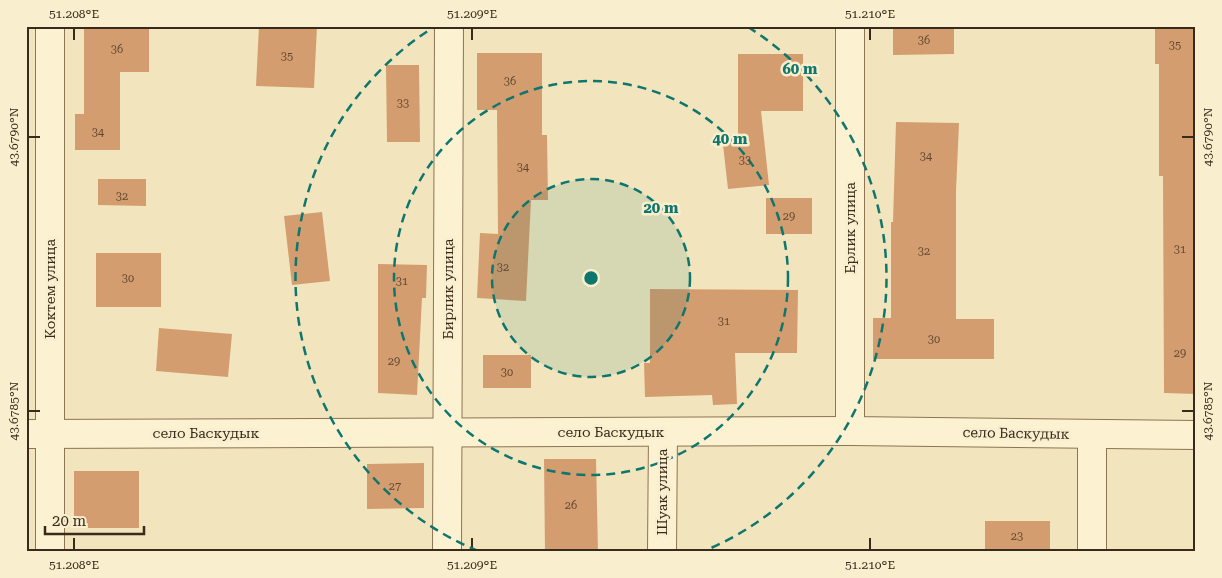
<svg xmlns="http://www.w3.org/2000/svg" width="1222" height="578" font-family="'Roboto Serif',serif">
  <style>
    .building { fill: #d49d6f }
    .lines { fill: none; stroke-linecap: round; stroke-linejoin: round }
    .minor-casing { stroke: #8c7454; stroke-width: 30 }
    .minor { stroke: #fcf1d1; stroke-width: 28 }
    .ticks { fill: none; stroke: #392b1b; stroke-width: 2 }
    .ring { fill: none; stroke: #0f766e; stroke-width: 2.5; stroke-dasharray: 9 6 }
    .labels { text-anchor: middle; stroke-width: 5; stroke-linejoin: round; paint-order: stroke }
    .number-label { font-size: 11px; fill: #604830 }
    .street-label { font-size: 14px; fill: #392b1b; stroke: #f9eecd }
    .centre { fill: #0f766e; stroke: #f9eecd; stroke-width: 2.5 }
    .ring-label { font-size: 15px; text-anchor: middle; font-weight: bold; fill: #0f766e; stroke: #f9eecd; stroke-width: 5; stroke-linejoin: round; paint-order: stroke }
    .neatline { fill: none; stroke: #392b1b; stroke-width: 2 }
    .ticks-label { font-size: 12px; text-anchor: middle; fill: #392b1b }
  </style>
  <rect width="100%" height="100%" fill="#f2e5bd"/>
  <g class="building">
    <polygon points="84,26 149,26 149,72 120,72 120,150 75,150 75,114 84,114"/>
    <polygon points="259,26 317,26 314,88 256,86"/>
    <polygon points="893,26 954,26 954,54 893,55"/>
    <polygon points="1155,26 1196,26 1196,394 1164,393 1163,176 1159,176 1159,64 1155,64"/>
    <polygon points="477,53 542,53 542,135 547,135 548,200 531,200 526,301 477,298 480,233 498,234 497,110 477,110"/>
    <polygon points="738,54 803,54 803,111 761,111 769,185 728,189 722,136 738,134"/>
    <polygon points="386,65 419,65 420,142 387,142"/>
    <polygon points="896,122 959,123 956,191 956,319 994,319 994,359 873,359 873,318 891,318 891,222 893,222"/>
    <polygon points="98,179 146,179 146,206 98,205"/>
    <rect x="766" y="198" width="46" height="36"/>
    <polygon points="322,212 330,281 292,285 284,216"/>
    <rect x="96" y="253" width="65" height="54"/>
    <polygon points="378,264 427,265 426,298 422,298 417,395 378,393"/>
    <polygon points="650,289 798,290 797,353 735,353 737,404 713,405 712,395 645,397 644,363 650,363"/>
    <polygon points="159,328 232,334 228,377 156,371"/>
    <rect x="483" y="355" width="48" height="33"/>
    <polygon points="544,459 596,459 598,552 545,552"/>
    <polygon points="424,463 424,508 367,509 367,464"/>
    <rect x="74" y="471" width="65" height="57"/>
    <rect x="985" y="521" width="65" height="31"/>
  </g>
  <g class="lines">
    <g class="minor-casing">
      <g id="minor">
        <polyline points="850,26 850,431"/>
        <polyline points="26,434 850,431 1196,435"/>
        <polyline points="1092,434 1092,552"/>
        <polyline points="50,552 50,26"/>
        <polyline points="447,552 449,26"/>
        <polyline points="662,552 663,432"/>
      </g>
    </g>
    <use href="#minor" class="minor"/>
  </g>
  <path class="ticks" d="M74 28V40M472 28V40M870 28V40M28 137H40M1182 137H1194M28 411H40M1182 411H1194M74 538V550M472 538V550M870 538V550"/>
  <circle cx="591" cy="278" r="99" fill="#0f766e" fill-opacity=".12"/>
  <g class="ring">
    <circle cx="591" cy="278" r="99"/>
    <circle cx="591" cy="278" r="197"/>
    <path d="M478 551A296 296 0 0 1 434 27M748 27A296 296 0 0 1 704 551"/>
  </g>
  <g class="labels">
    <g class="number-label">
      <text x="924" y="44">36</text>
      <text x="1175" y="49">35</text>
      <text x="117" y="53">36</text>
      <text x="287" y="60">35</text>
      <text x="510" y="85">36</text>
      <text x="403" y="107">33</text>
      <text x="98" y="136">34</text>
      <text x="926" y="160">34</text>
      <text x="745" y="164">33</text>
      <text x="523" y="171">34</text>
      <text x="122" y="200">32</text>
      <text x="789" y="220">29</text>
      <text x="1180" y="253">31</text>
      <text x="924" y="255">32</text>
      <text x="503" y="271">32</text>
      <text x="128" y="282">30</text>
      <text x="402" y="285">31</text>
      <text x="724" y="325">31</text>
      <text x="934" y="343">30</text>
      <text x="1180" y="357">29</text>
      <text x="394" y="365">29</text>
      <text x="507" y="376">30</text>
      <text x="395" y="490">27</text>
      <text x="571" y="509">26</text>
      <text x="1017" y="540">23</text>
    </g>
    <g class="street-label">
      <text transform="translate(850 228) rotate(-90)" y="5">Ерлик улица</text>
      <text transform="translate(50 289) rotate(-90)" y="5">Коктем улица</text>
      <text transform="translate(448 289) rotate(-90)" y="5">Бирлик улица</text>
      <text x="611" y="437">село Баскудык</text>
      <text x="206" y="438">село Баскудык</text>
      <text transform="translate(1016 433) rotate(1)" y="5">село Баскудык</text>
      <text transform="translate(662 492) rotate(-90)" y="5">Шуак улица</text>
    </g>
  </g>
  <circle cx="591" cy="278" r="8" class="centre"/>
  <g class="ring-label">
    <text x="800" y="74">60 m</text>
    <text x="730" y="144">40 m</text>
    <text x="661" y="213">20 m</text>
  </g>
  <rect width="1222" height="578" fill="none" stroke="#f9eecd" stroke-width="55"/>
  <path d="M45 526v8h99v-8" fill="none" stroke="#392b1b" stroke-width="2.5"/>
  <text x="52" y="526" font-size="15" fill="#392b1b" stroke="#f9eecd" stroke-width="4" paint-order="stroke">20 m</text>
  <rect x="28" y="28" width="1166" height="522" class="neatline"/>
  <g class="ticks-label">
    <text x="74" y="18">51.208°E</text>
    <text x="472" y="18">51.209°E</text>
    <text x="870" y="18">51.210°E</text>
    <text transform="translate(14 137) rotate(-90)" y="4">43.6790°N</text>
    <text transform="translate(1208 137) rotate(-90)" y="4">43.6790°N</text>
    <text transform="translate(14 411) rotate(-90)" y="4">43.6785°N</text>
    <text transform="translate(1208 411) rotate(-90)" y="4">43.6785°N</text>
    <text x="74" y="569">51.208°E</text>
    <text x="472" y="569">51.209°E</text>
    <text x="870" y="569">51.210°E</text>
  </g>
</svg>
